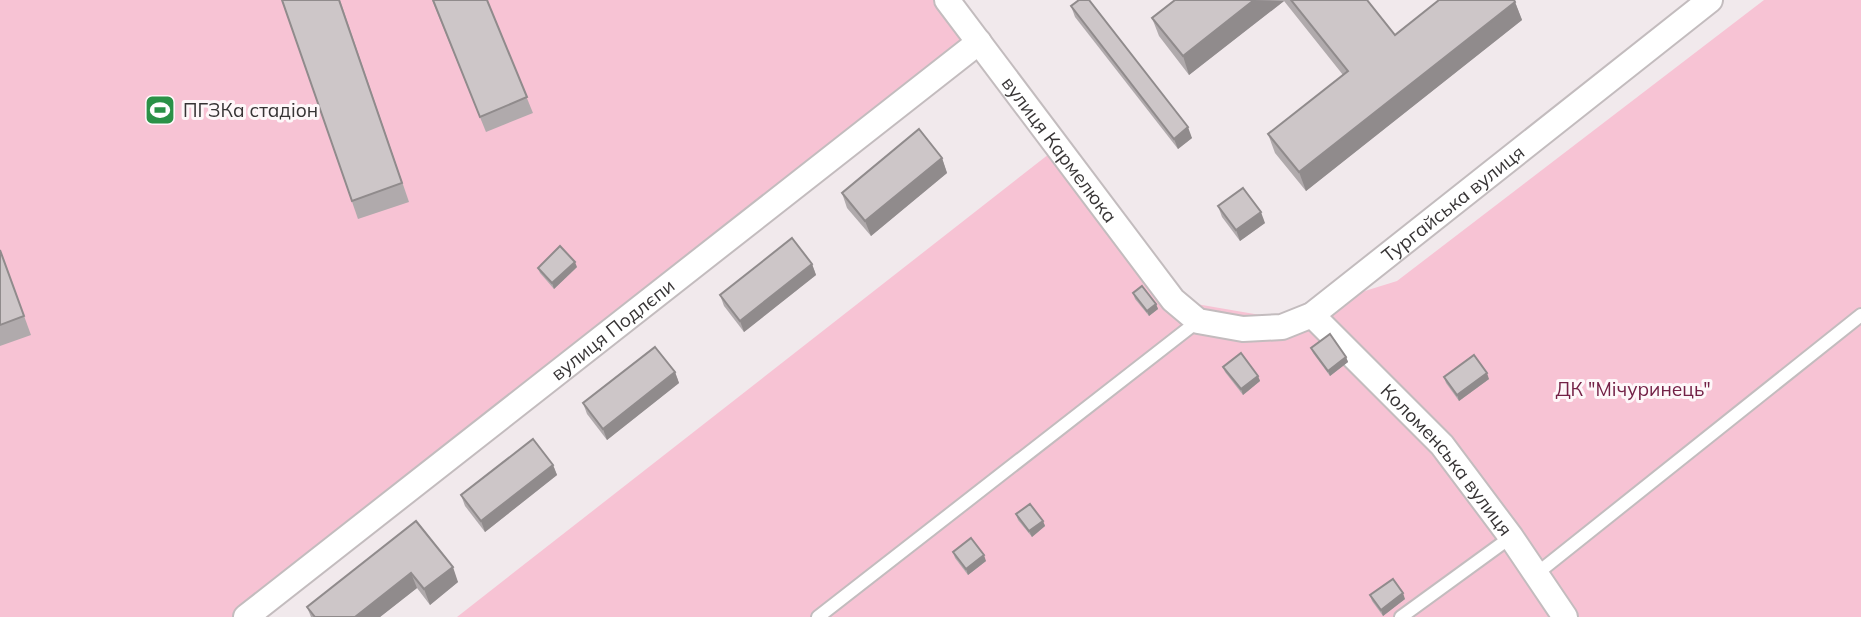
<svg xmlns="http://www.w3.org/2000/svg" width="1861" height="617" font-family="Mulish,sans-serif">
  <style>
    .green { fill: #f7c3d4 }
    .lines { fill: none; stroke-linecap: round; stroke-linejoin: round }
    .lane-casing { stroke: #c3bcbe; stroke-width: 16 }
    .street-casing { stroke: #c3bcbe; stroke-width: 28 }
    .lane { stroke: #fff; stroke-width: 12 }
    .street { stroke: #fff; stroke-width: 24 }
    .wall { fill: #b0aaac }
    .shaded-wall { fill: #908b8c }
    .building { fill: #cdc6c8; stroke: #908b8c; stroke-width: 2 }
    .labels { text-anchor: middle; stroke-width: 6; stroke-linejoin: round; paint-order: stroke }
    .poi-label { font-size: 19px; fill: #373435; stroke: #fef7f9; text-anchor: start }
    .street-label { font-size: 19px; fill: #373435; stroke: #fef7f9 }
    .park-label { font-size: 19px; fill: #732146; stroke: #fef7f9 }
  </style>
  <rect width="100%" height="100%" fill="#f1e9ec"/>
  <g class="green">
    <polygon points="0,0 947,0 979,42 246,617 0,617"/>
    <polygon points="1764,0 1861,0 1861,617 457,617 1058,147 1173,300 1278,318 1397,281"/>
  </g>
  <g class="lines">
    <g class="lane-casing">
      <g id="lane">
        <polyline points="1535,575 1861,315"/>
        <polyline points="818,617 1198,321"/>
        <polyline points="1401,617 1511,537"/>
      </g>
    </g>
    <g class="street-casing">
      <g id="street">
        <path id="s1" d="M947 0 1173 300 1198 321 1243 329 1282 327 1312 315 1710 0"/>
        <path id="s2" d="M1312 315 1442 445 1511 537 1565 617"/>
        <path id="s3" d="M246 617 979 42"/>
      </g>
    </g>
    <use href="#lane" class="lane"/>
    <use href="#street" class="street"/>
  </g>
  <g class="wall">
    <polygon points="282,0 340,0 409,202 358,219"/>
    <polygon points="432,0 487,0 533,113 486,132"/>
    <polygon points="1175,0 1367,0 1395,35 1515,2 1522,20 1306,191 1275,153 1268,134 1343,75 1284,1 1189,75 1159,36 1152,18"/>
    <polygon points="1071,6 1192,138 1178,149 1075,17"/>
    <polygon points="942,158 947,173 871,236 847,208 842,193"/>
    <polygon points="1218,206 1265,223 1240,241 1222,217"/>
    <polygon points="0,250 31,335 0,346"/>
    <polygon points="812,264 816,275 744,332 724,306 720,295"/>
    <polygon points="577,267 554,289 540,273 538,268"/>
    <polygon points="1133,293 1156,304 1158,309 1149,316 1135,299"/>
    <polygon points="1311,348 1346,357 1348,362 1330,376 1313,353"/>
    <polygon points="1223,367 1258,376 1260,381 1243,395 1225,372"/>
    <polygon points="675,372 679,383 607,440 587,414 583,403"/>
    <polygon points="1444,377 1489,379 1459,401 1446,383"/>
    <polygon points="553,465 557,475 485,532 465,506 461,495"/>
    <polygon points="1016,514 1043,521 1045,526 1032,537 1018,520"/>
    <polygon points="416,521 458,582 430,605 417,588 380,617 311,617 307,607"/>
    <polygon points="953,552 986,561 968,575 955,558"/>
    <polygon points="1370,595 1405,599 1383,616 1372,601"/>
  </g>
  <g class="shaded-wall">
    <polygon points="1254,0 1284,1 1189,75 1183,56"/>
    <polygon points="1515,2 1522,20 1306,191 1299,172"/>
    <polygon points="1188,127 1192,138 1178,149 1174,139"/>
    <polygon points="942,158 947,173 871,236 865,221"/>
    <polygon points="1261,212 1265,223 1240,241 1236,230"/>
    <polygon points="575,262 577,267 554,289 552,283"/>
    <polygon points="812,264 816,275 744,332 740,321"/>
    <polygon points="1156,304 1158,309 1149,316 1147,311"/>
    <polygon points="1346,357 1348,362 1330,376 1328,371"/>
    <polygon points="675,372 679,383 607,440 603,429"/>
    <polygon points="1487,373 1489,379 1459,401 1457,395"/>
    <polygon points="1258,376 1260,381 1243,395 1241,389"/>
    <polygon points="553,465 557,475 485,532 481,521"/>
    <polygon points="1043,521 1045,526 1032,537 1029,531"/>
    <polygon points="984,555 986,561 968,575 966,569"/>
    <polygon points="453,567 458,582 430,605 424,589"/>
    <polygon points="411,573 417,588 380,617 355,617"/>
    <polygon points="1403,593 1405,599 1383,616 1381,610"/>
  </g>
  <g class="building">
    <polygon points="282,0 339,0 402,183 352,201"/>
    <polygon points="433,0 487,0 527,97 480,117"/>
    <polygon points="1079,0 1089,0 1188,127 1174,139 1071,6"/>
    <polygon points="1175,0 1254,0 1183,56 1152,18"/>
    <polygon points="1291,0 1367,0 1395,35 1439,0 1514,0 1515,2 1299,172 1268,134 1348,71"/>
    <polygon points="919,129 942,158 865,221 842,193"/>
    <polygon points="1243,188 1261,212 1236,230 1218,206"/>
    <polygon points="792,238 812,264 740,321 720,295"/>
    <polygon points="560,246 575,262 552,283 538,268"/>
    <polygon points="0,250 24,316 0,325"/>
    <polygon points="1142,286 1156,304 1147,311 1133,293"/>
    <polygon points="1330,334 1346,357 1328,371 1311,348"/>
    <polygon points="655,347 675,372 603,429 583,403"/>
    <polygon points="1241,353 1258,376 1241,389 1223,367"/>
    <polygon points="1474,355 1487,373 1457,395 1444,377"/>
    <polygon points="533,439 553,465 481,521 461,495"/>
    <polygon points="1030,504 1043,521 1029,531 1016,514"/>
    <polygon points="416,521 453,567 424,589 411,573 355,617 315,617 307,607"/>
    <polygon points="971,538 984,555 966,569 953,552"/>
    <polygon points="1393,579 1403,593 1381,610 1370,595"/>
  </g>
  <defs>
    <g id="stadium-square" transform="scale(1.575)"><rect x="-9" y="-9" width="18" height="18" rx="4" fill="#2a9147" stroke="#fef7f9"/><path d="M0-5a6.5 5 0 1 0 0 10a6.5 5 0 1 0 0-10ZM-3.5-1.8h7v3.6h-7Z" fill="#fff"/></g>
  </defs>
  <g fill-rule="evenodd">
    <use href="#stadium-square" x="160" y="110"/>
  </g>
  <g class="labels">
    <g class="poi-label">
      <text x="183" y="117">ПГЗКа стадіон</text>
    </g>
    <g class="street-label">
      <text dy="7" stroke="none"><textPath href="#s1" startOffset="187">вулиця Кармелюка</textPath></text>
      <text dy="7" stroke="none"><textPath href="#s1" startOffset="705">Тургайська вулиця</textPath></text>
      <text dy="7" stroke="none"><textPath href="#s3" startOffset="466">вулиця Подлєпи</textPath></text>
      <text dy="7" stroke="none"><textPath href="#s2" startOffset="198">Коломенська вулиця</textPath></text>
    </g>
    <g class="park-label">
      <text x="1633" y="396">ДК "Мічуринець"</text>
    </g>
  </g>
</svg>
